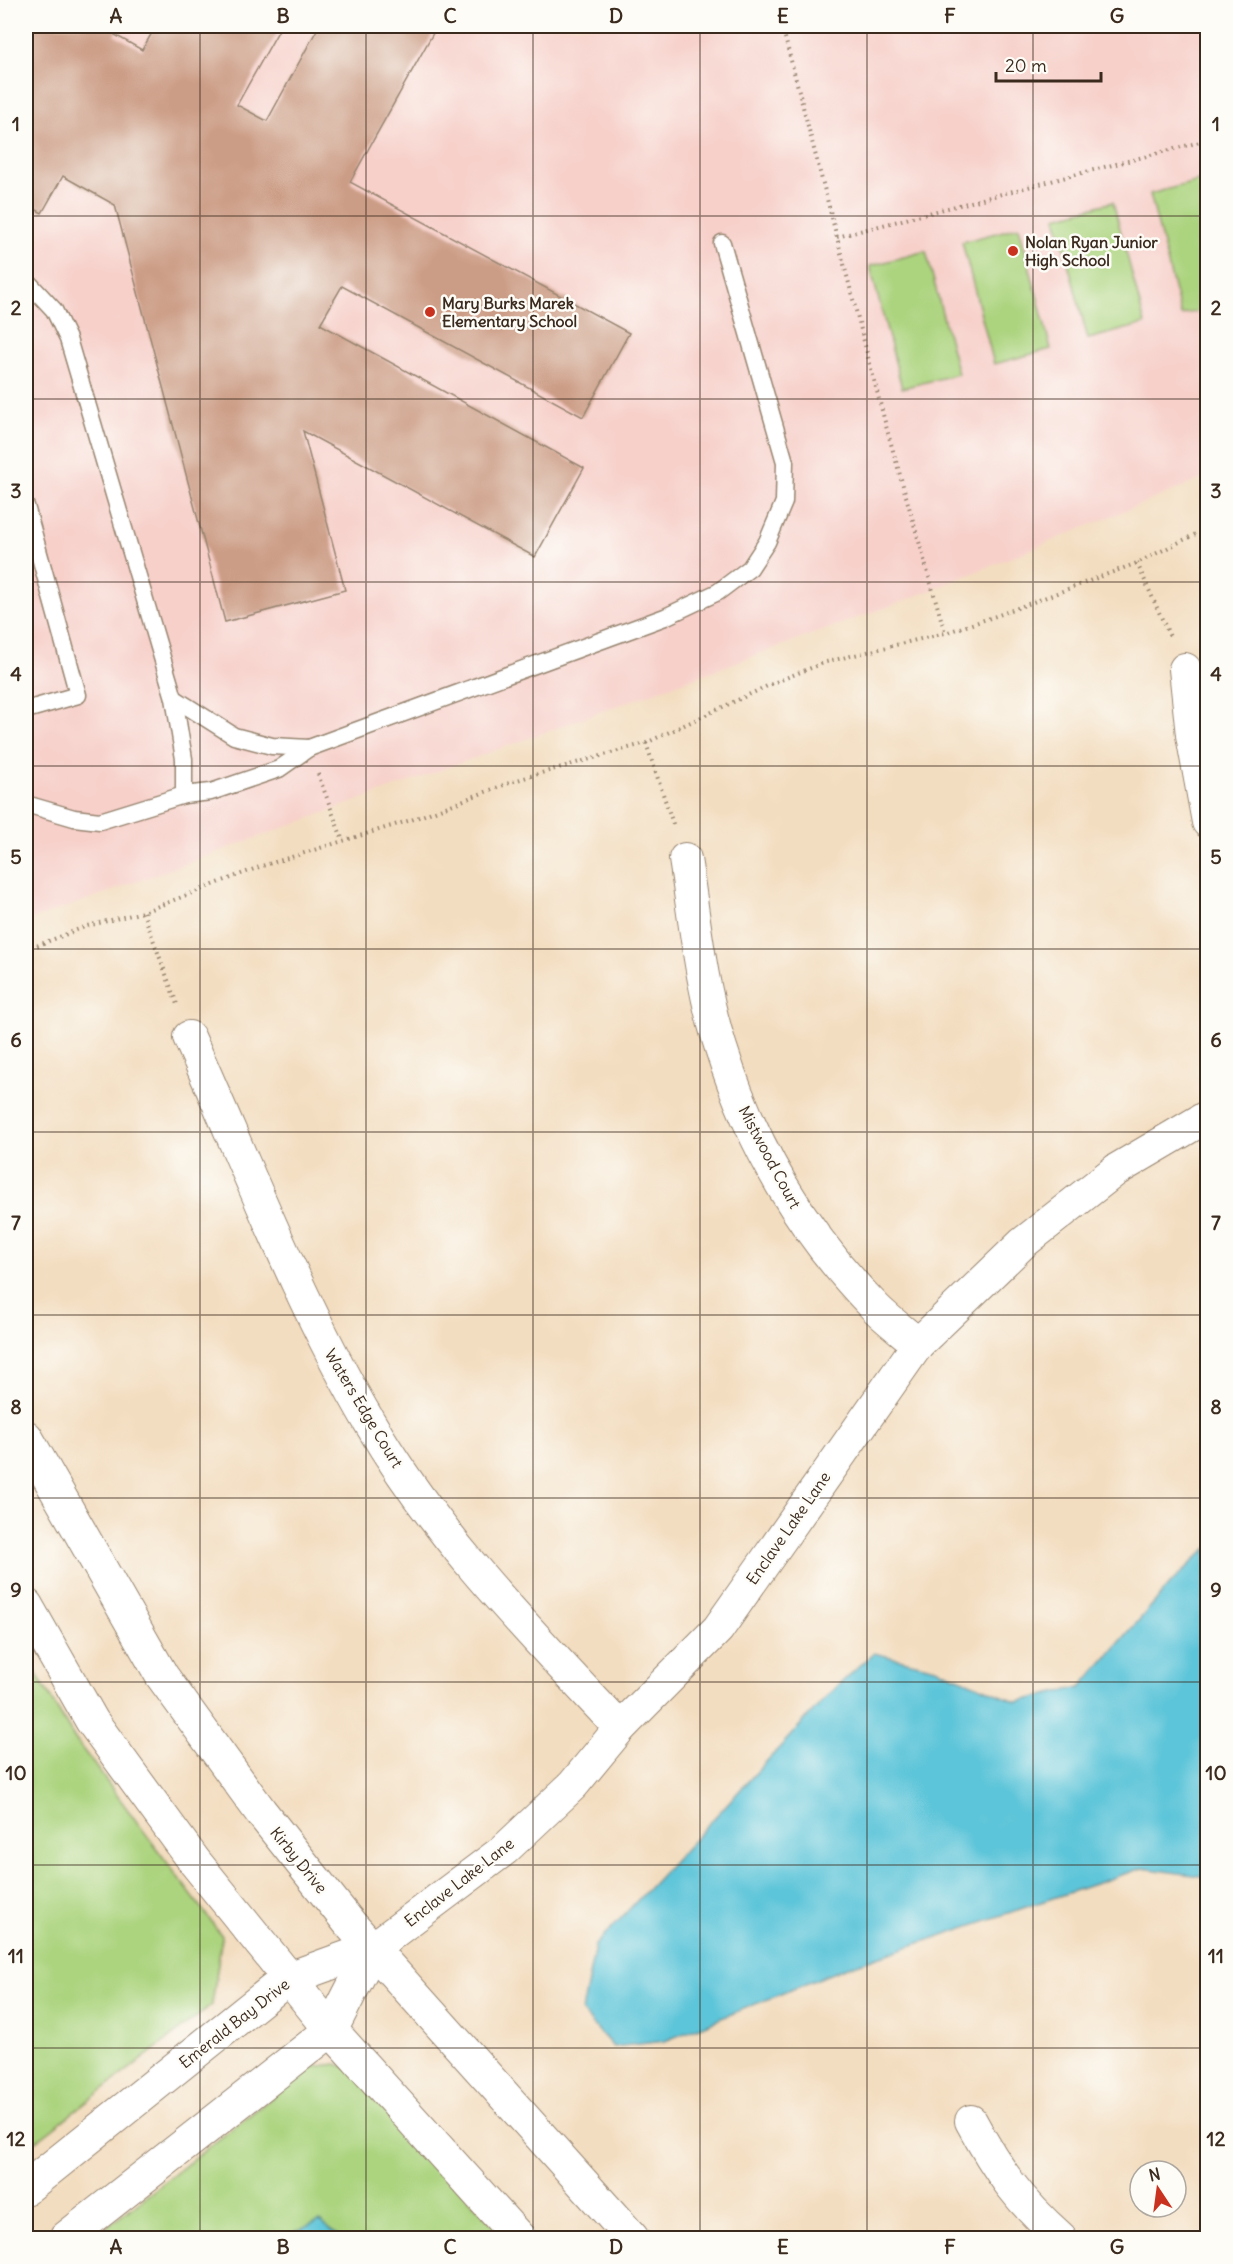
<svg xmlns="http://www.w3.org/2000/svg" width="1233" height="2264" font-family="Delius,sans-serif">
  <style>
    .built { fill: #f7d0ca }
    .green { fill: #acd47f; stroke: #747f4e; stroke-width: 1.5 }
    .water { fill: #5dc5d9; stroke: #4c787c; stroke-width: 1.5 }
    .building { fill: #cc9d86 }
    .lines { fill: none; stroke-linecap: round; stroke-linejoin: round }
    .service-casing { stroke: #97846f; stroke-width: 19 }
    .minor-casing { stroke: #97846f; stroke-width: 34 }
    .tertiary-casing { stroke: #97846f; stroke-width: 35 }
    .secondary-casing { stroke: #97846f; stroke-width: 35 }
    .path { stroke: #97846f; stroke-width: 4; stroke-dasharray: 1.5 4.5; stroke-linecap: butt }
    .service { stroke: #fff; stroke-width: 16 }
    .minor { stroke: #fff; stroke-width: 32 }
    .tertiary { stroke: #fff; stroke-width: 33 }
    .secondary { stroke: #fff; stroke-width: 33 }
    .grid { fill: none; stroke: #3b2a1e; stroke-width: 1.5; stroke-opacity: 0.55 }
    .poi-dot { fill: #c8321e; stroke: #fdfcf7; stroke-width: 2 }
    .labels { text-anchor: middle; stroke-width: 5; stroke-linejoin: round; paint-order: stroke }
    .poi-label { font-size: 16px; font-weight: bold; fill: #3b2a1e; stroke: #fdfcf7; text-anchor: start }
    .street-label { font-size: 16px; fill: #3b2a1e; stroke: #fdfcf7 }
    .neatline { fill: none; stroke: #3b2a1e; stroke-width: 2 }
    .grid-label { font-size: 20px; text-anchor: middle; font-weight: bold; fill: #3b2a1e }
  </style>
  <rect width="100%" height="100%" fill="#fdfcf7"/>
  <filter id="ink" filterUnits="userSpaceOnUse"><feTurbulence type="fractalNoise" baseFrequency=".0167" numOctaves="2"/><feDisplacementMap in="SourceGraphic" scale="12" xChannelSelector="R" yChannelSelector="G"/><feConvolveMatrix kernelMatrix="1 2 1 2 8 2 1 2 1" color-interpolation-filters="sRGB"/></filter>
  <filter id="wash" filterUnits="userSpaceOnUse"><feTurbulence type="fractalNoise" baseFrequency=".008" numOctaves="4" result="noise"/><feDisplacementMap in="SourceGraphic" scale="24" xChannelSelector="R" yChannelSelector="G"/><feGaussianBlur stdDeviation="1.35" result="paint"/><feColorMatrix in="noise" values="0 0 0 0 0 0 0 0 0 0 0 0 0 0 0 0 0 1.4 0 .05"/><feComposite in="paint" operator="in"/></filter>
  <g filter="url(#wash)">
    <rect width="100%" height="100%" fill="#f3ddc0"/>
    <polygon class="built" points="26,26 1207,26 1207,477 909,599 26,922"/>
    <g class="green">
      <polygon points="1206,179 1207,309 1181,315 1150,194"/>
      <polygon points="1113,202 1145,324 1088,339 1056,217"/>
      <polygon points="1019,227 1051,349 994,364 962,242"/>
      <polygon points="926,251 958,374 902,388 870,266"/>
      <polygon points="26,1656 75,1739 222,1936 212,2005 26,2149"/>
      <polygon points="337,2064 351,2069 505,2238 93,2238 311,2067"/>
    </g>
    <g class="water">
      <polygon points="1207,1548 1207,1877 1142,1868 842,1969 665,2041 613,2047 582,2012 595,1946 832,1691 874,1653 936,1668 1017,1702 1081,1687 1172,1582"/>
      <polygon points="320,2221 341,2238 280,2238"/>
    </g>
    <g id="blocks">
      <polygon class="building" points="26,26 120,26 115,35 142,50 156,26 281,26 237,105 267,121 319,26 437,26 350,182 629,333 583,417 342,286 320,324 584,468 535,557 303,431 345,590 225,622 115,205 63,176 42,213 26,204"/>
    </g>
  </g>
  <g filter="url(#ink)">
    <use href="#blocks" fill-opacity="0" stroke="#97846f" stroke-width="1.5"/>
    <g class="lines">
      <g class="service-casing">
        <g id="service">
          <polyline points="26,280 54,310 68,339 174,698 184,759 184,795 100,821 74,818 26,804"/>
          <polyline points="26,506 78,695 26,710"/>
          <polyline points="174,698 234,736 272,746 309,748"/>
          <polyline points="184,795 211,792 279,769 309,748 665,617 718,592 750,568 767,542 784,502 785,462 722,243"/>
        </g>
      </g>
      <g class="minor-casing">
        <g id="minor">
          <polyline points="1185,669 1192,735 1208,822"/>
          <path d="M685 859C695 922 701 987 721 1048 751 1144 803 1233 873 1305 886 1319 903 1331 918 1344"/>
          <path d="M189 1037C247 1166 298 1301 370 1423 437 1538 530 1632 620 1728"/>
          <polyline points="373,1948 504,1850 573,1785 620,1728 718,1629 918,1344 1023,1243 1116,1170 1208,1116"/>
          <path d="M971 2121C997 2170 1019 2201 1061 2238"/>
        </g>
      </g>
      <g class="tertiary-casing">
        <g id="tertiary">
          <polyline points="26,2188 287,1979 373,1948"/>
          <polyline points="66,2238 331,2030 373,1948"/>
        </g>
      </g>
      <g class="secondary-casing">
        <g id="secondary">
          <polyline points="26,1437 162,1676 261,1812 351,1925 632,2238"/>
          <polyline points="26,1605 92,1721 195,1862 331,2030 519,2238"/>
        </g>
      </g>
      <g class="path">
        <polyline points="782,26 886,426 945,633"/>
        <polyline points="837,237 1208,140"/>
        <polyline points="1137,563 1171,639"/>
        <polyline points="646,743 674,827"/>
        <polyline points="318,774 343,841"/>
        <polyline points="143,912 178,1007"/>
        <polyline points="26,950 87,926 143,912 262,866 411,820 517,780 646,743 778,681 826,662 945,633 996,616 1137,563 1208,528"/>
      </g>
      <use href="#service" class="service"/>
      <use href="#minor" class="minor"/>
      <use href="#tertiary" class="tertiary"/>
      <use href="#secondary" class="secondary"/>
    </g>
  </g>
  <path class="grid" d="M200 26V2238M366 26V2238M533 26V2238M700 26V2238M867 26V2238M1033 26V2238M26 216H1208M26 399H1208M26 582H1208M26 766H1208M26 949H1208M26 1132H1208M26 1315H1208M26 1498H1208M26 1682H1208M26 1865H1208M26 2048H1208"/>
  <g class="poi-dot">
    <circle cx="1013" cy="251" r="6"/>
    <circle cx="430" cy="312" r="6"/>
  </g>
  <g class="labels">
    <g class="poi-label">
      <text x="1025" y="248">Nolan Ryan Junior<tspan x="1025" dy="18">High School</tspan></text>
      <text x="442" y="309">Mary Burks Marek<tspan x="442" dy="18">Elementary School</tspan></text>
    </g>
    <g class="street-label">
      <text transform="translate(770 1157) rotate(62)" y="6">Mistwood Court</text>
      <text transform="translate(364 1408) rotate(59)" y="6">Waters Edge Court</text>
      <text transform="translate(788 1528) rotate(-55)" y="6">Enclave Lake Lane</text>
      <text transform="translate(299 1860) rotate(51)" y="6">Kirby Drive</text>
      <text transform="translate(459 1882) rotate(-38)" y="6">Enclave Lake Lane</text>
      <text transform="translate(234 2023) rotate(-38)" y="6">Emerald Bay Drive</text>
    </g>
  </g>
  <rect width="1233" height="2264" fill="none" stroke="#fdfcf7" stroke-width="66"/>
  <g transform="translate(1158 2189) rotate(347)"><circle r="28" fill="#fdfcf7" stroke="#afa8a0" stroke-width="1.5"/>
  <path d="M0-4.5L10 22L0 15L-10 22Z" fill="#c8321e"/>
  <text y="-9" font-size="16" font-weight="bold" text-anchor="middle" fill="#3b2a1e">N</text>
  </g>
  <path d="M996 72v9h105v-9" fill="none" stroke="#3b2a1e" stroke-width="3"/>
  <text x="1005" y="72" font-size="18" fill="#3b2a1e" stroke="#fdfcf7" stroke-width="4.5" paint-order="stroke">20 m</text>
  <rect x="33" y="33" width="1167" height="2198" class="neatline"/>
  <g class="grid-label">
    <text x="116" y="23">A</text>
    <text x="283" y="23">B</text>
    <text x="450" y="23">C</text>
    <text x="616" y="23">D</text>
    <text x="783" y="23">E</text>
    <text x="950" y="23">F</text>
    <text x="1117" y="23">G</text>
    <text x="16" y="131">1</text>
    <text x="1216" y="131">1</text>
    <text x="16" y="315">2</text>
    <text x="1216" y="315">2</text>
    <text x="16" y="498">3</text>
    <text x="1216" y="498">3</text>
    <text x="16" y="681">4</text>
    <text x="1216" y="681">4</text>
    <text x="16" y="864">5</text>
    <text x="1216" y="864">5</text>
    <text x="16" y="1047">6</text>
    <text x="1216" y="1047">6</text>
    <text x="16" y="1230">7</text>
    <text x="1216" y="1230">7</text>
    <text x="16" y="1414">8</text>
    <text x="1216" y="1414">8</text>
    <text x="16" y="1597">9</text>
    <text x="1216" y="1597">9</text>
    <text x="16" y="1780">10</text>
    <text x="1216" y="1780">10</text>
    <text x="16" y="1963">11</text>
    <text x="1216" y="1963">11</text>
    <text x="16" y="2146">12</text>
    <text x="1216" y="2146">12</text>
    <text x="116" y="2254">A</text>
    <text x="283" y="2254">B</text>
    <text x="450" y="2254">C</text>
    <text x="616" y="2254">D</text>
    <text x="783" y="2254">E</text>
    <text x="950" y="2254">F</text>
    <text x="1117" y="2254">G</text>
  </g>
</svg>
